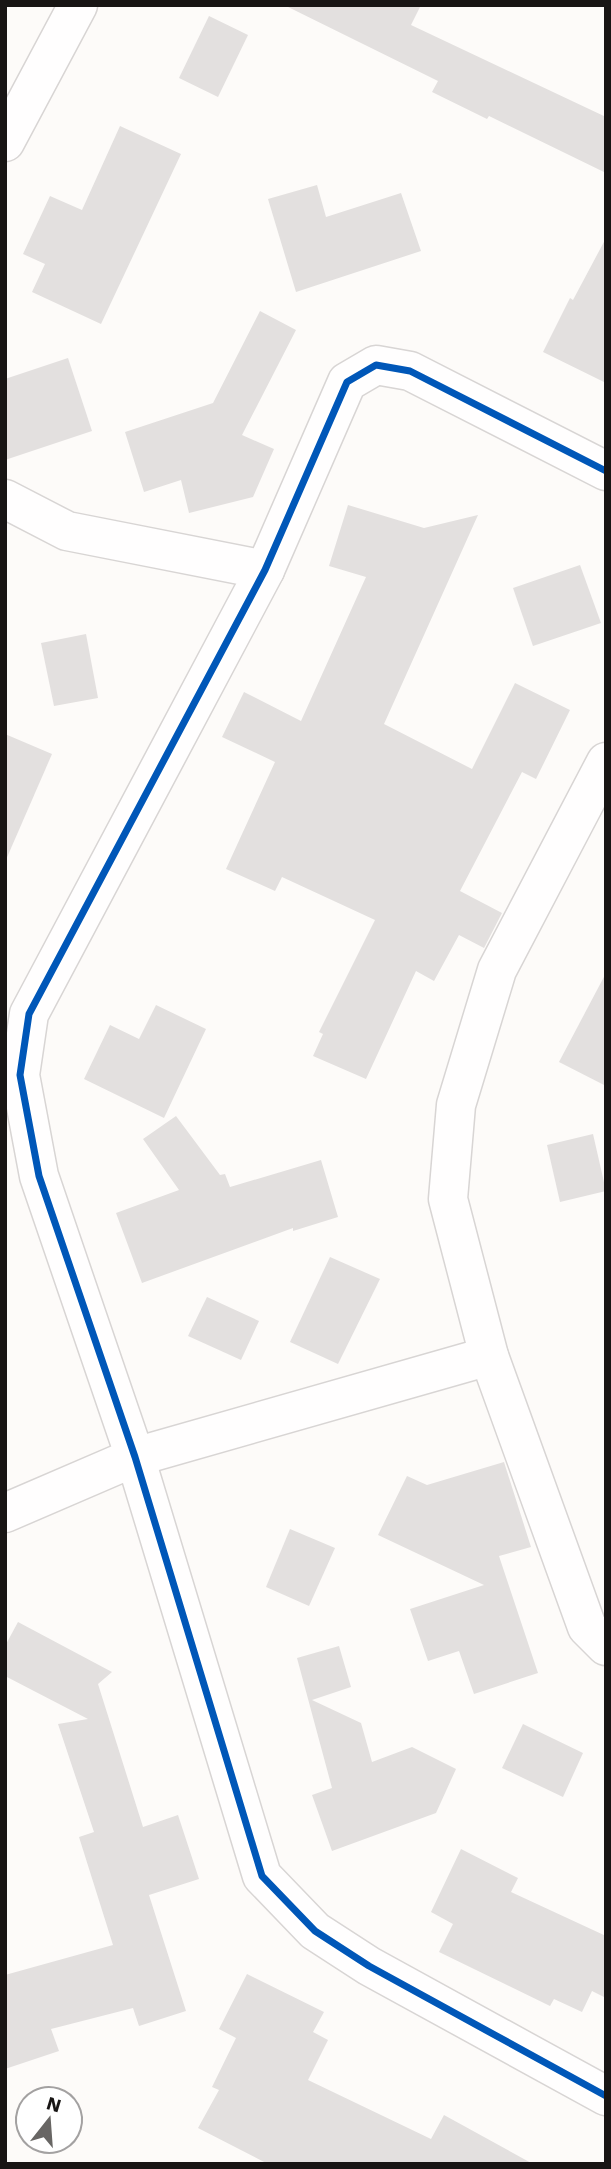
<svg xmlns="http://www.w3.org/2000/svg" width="611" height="2169" font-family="'Work Sans',sans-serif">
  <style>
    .building { fill: #e3e0df }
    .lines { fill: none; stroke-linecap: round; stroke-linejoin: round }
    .street-casing { stroke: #d8d5d4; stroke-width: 41 }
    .street { stroke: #fffefe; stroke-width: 38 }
    .cycleway-casing { stroke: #fff; stroke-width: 11 }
    .cycleway { stroke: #0057b8; stroke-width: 7 }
  </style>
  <rect width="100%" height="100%" fill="#fdfbf9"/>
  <g class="building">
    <polygon points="284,5 421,5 411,25 606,117 606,173 489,116 487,119 432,92 438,81"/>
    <polygon points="209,16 248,35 218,97 179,78"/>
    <polygon points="120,126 181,154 101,324 32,292 45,264 23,254 50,196 82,210"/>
    <polygon points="317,185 326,217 401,193 421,251 296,292 268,199"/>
    <polygon points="606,238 606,383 543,352 570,298 573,300"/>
    <polygon points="260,311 296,330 242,435 274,449 253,497 189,513 181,480 144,492 125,432 213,403"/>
    <polygon points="68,358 92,431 5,460 5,379"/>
    <polygon points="348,505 424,528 478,515 384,724 472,769 515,683 570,710 536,779 522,772 460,891 502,913 484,948 459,935 434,981 416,971 366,1079 313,1056 323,1034 319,1032 375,920 282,877 275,891 226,869 275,762 222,737 244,692 301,721 366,577 329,566"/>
    <polygon points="580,565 601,623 533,646 513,588"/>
    <polygon points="86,634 98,698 54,706 41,643"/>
    <polygon points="5,734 52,754 5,862"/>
    <polygon points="606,973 606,1086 559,1062"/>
    <polygon points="156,1005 206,1029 164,1118 84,1079 110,1025 139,1039"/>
    <polygon points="176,1116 220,1175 225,1174 230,1187 321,1160 338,1217 293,1231 293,1228 142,1283 116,1213 179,1190 143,1139"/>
    <polygon points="593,1134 606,1191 560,1202 547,1145"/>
    <polygon points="330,1257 380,1279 338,1364 290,1342"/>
    <polygon points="207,1297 259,1321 241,1360 188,1336"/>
    <polygon points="504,1462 531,1547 499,1556 538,1673 474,1694 459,1651 428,1661 410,1609 484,1585 378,1535 407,1476 427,1485"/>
    <polygon points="290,1529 335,1548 309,1606 266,1587"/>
    <polygon points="18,1622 112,1672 98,1684 143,1827 178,1815 199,1879 149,1895 186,2011 139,2026 133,2008 51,2029 59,2051 5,2069 5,1975 113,1945 79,1837 94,1832 58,1724 88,1719 5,1676 5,1646"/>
    <polygon points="339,1646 351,1687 312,1700 361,1723 372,1762 412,1747 456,1769 436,1813 332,1851 312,1795 332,1788 297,1658"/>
    <polygon points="523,1724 583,1753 563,1797 502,1768"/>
    <polygon points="461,1849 518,1878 511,1892 606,1936 606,1998 592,1991 582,2012 554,1999 550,2006 439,1952 453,1924 431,1912"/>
    <polygon points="247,1974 324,2012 313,2032 328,2040 308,2080 431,2139 444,2115 533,2164 268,2164 198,2128 219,2090 212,2087 236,2038 219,2029"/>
  </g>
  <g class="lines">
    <g class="street-casing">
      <g id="street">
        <polyline points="5,142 78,5"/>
        <polyline points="606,471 410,371 376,365 347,382 265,570 29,1014 20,1075 39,1176 135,1457 262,1876 315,1931 369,1966 606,2096"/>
        <polyline points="5,499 67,531 265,570"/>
        <polyline points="606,762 497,970 456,1105 448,1199 489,1356 587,1627 606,1646"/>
        <polyline points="5,1513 135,1457 489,1356"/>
      </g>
    </g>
    <use href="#street" class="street"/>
    <g class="cycleway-casing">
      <polyline id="cycleway" points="606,471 410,371 376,365 347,382 265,570 29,1014 20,1075 39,1176 135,1457 262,1876 315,1931 369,1966 606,2096"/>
    </g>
    <use href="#cycleway" class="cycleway"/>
  </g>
  <rect width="611" height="2169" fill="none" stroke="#181514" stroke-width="14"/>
  <g transform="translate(49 2120) rotate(17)"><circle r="33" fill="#ffffff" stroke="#a3a1a1" stroke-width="2"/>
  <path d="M0-5L12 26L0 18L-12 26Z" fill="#686664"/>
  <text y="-10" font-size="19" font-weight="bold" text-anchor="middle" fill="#181514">N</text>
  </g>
</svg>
